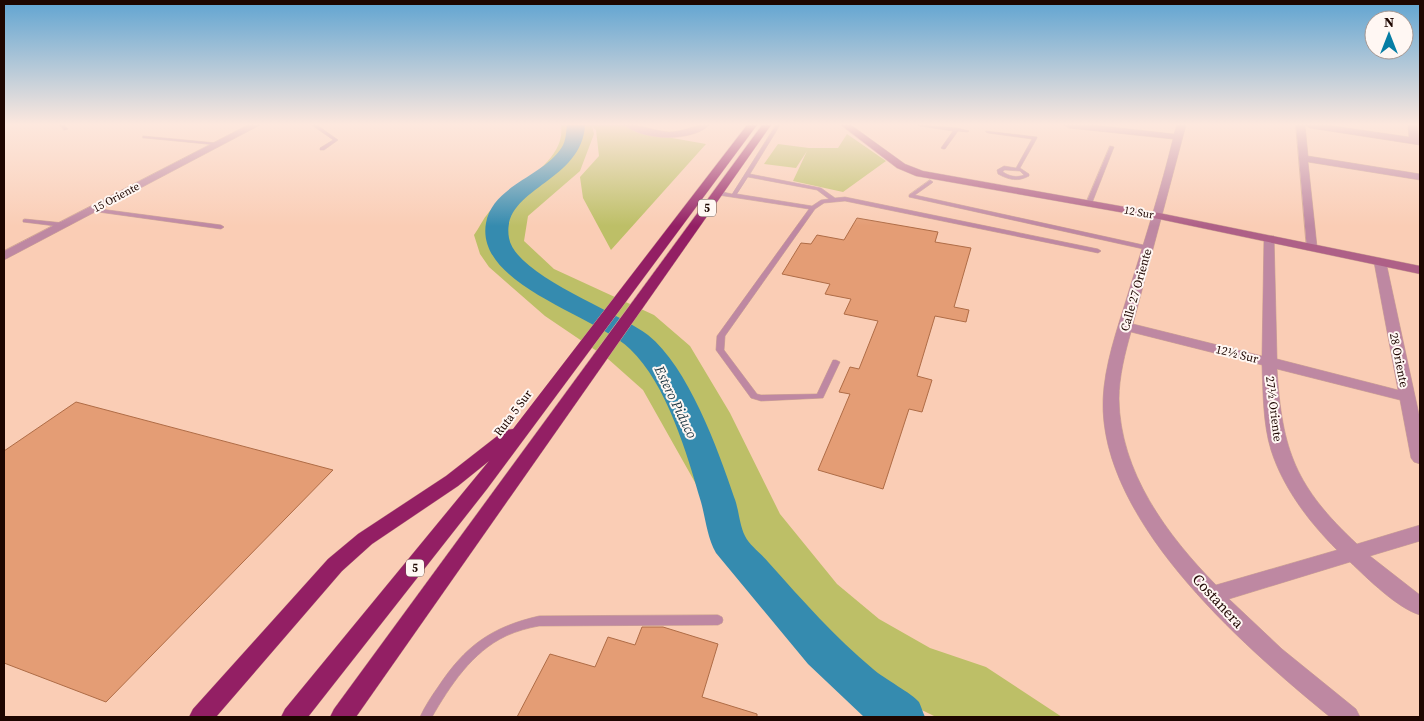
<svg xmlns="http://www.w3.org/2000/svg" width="1424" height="721" font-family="'Source Serif 4',serif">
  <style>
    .green { fill: #bdbf67 }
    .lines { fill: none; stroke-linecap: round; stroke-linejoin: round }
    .river { fill: #358baf; fill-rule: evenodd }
    .building { fill: #e49d75; stroke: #af6c46 }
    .lane-casing { stroke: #d2a994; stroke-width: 1 }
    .street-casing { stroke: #d2a994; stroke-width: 1 }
    .secondary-casing { stroke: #d2a994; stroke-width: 1 }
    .highway-casing { stroke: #d2a994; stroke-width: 1 }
    .lane { fill: #be88a2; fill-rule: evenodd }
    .street { fill: #be88a2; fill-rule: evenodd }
    .secondary { fill: #ae6087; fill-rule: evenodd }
    .highway { fill: #931f64; fill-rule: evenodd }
    .labels { text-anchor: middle; stroke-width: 4; stroke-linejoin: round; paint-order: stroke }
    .far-street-label { font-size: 11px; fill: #1e0600; stroke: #fff7f3 }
    .shield { fill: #fff7f3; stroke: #624e49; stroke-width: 1 }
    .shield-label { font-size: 11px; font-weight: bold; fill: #1e0600 }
    .street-label { font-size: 12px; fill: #1e0600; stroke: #fff7f3 }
    .water-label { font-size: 14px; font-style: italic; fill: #1a3441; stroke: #fff7f3 }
    .near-street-label { font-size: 15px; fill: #1e0600; stroke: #fff7f3 }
  </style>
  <rect width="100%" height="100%" fill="#facdb5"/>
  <g class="green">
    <path d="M561 125H624L638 132 706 144 611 250 583 198 580 177 599 156 596 130 592 126 594 134 580 171 528 216 524 241 554 269 654 315 690 346 730 413 780 514 837 584 879 619 930 648 986 667 1062 717H936L865 682 825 655 750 580 643 390 607 358 545 316 489 267 480 254 474 235C479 228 483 219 489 212 509 187 567 164 561 125Z"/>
    <polygon points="847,134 886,161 843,192 793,181 807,151 796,168 764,164 778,144 809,148 838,148"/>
  </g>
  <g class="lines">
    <path class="river" d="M567 125H585C582 183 500 188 509 238 515 275 617 311 648 335 688 367 718 449 734 497 739 509 739 524 745 536 750 546 762 554 769 563 802 600 835 637 873 669 883 678 913 694 919 702 921 706 923 713 925 717H864L808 664 716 553C707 537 706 520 701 502 687 454 667 384 630 349 595 315 475 285 486 223 493 185 543 177 562 147 566 141 566 132 567 125Z"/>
  </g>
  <g class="building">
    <polygon points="857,218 938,232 935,242 971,248 954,307 969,310 966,322 935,316 917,376 932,380 922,412 909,409 883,489 818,470 850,394 839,392 850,367 859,369 878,321 844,314 851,299 825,294 830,284 782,274 801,243 811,244 817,235 844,240"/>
    <polygon points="76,402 333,470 106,702 4,663 4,451"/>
    <polygon points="642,627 663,627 718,644 702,697 757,714 757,717 517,717 550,654 595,667 608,637 635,645"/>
  </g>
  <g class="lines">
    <g class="lane-casing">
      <g id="lane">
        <polygon points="60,125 64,125 68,129 64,130"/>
        <polygon points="312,125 317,125 338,140 324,150 320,150 320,148 333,140"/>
        <path d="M776 125H780L750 174 821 188 835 198 845 197 1098 249 1101 251 1098 253 845 201 824 203 815 209 725 336 724 350 757 394 761 395 817 394 833 360H836L840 362 823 398 761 401 751 398 716 350 717 336 809 209 718 195 715 193 718 191 732 194ZM748 177 817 190 829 199 821 200 812 206 737 194Z"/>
        <polygon points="918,125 957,128 969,131 967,132 958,131 945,149 943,149 941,148 953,131 920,126"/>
        <path d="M986 131 1037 137V138L1020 168 1029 174V176C1018 182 1009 180 998 174L997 170 1004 166 1016 168 1032 139 988 133 986 132ZM1005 170 1020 171 1024 175C1016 178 1009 176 1003 172V171Z"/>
        <polygon points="143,136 217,143 219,144 217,145 145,138 143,138"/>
        <polygon points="1110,146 1114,147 1092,203 1089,205 1087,204 1086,203"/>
        <polygon points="930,180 933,182 932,183 915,195 1148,246 1151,248 1148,250 909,197 909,195"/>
        <polygon points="93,208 221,225 224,227 221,229 91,211 91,209"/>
        <polygon points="25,219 64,223 67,225 64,227 23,222 23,220"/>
        <path d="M718 615 722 617 723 620 722 623 718 625 539 626C528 628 517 631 506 636 472 652 450 686 432 717H420C425 706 431 697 438 687 465 646 491 627 539 616Z"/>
      </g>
    </g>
    <g class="street-casing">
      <g id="street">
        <polygon points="248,125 260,125 4,260 4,251"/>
        <path d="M625 125C640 124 654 131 669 132 684 132 695 124 709 125 693 142 642 141 625 125Z"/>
        <path d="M1064 125H1092L1174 134 1177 125H1186L1133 324 1262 356 1264 239 1266 236H1274L1277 359 1398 390 1374 262 1380 258 1386 262 1420 419V464L1414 462 1411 458 1400 400 1277 369C1282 451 1296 487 1357 544L1420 525V541L1370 556 1420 595V615C1397 608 1368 579 1350 562L1229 599 1282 649 1356 709 1360 717H1330C1242 645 1089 513 1104 387 1108 352 1121 318 1131 284 1146 236 1161 188 1173 139L1069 128ZM1131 332 1262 365C1263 393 1263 424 1271 450 1283 488 1309 522 1337 550L1216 585C1167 535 1120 472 1119 399 1119 377 1125 353 1131 332Z"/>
        <polygon points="1296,125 1305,125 1308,156 1420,174 1420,180 1308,162 1317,247 1315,250 1307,250"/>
        <polygon points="1305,125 1326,125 1409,137 1408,125 1417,125 1420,145 1310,128"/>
      </g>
    </g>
    <g class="secondary-casing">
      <polygon id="secondary" points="841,125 851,125 905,164 923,171 1159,213 1420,266 1420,274 1159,219 916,176 897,168"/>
    </g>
    <g class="highway-casing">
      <g id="highway">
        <polygon points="747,125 757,125 487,489 308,717 281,717 285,709 489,461 458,486 372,544 342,571 216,717 189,717 193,709 328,559 358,534 446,476 505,430 513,429"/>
        <polygon points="762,125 771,125 356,717 330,717 334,709"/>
      </g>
    </g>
    <use href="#lane" class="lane"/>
    <use href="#street" class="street"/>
    <use href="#secondary" class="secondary"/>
    <use href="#highway" class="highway"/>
  </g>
  <linearGradient id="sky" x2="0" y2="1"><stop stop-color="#60a4d1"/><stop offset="0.55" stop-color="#fde8de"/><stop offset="1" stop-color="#fde8de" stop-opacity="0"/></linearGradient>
  <rect width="1424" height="226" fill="url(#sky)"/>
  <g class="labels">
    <g class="far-street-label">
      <text transform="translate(116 197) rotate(-28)" y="4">15 Oriente</text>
      <text transform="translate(1139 212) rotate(10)" y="4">12 Sur</text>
    </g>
    <g class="shield">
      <rect x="698" y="199.5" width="18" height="17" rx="4"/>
      <rect x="406" y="559.5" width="18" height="17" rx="4"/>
    </g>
    <g class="shield-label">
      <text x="707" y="212">5</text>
      <text x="415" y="572">5</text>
    </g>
    <g class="street-label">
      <text transform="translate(1136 290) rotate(-74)" y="4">Calle 27 Oriente</text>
      <text transform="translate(1237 354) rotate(14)" y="4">12½ Sur</text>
      <text transform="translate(1399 360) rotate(79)" y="4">28 Oriente</text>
      <text transform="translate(1274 409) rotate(83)" y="4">27½ Oriente</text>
      <text transform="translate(513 413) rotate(-53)" y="4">Ruta 5 Sur</text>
    </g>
    <g class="water-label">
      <text transform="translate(676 402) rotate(64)" y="5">Estero Piduco</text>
    </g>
    <g class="near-street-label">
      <text transform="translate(1218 601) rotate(47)" y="5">Costanera</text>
    </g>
  </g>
  <rect width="1424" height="721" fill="none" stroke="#1e0600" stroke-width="10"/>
  <g transform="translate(1389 35)"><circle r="24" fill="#fff7f3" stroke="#a59792"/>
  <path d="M0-4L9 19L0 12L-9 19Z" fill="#067da4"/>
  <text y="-8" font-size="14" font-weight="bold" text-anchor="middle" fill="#1e0600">N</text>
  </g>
</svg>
